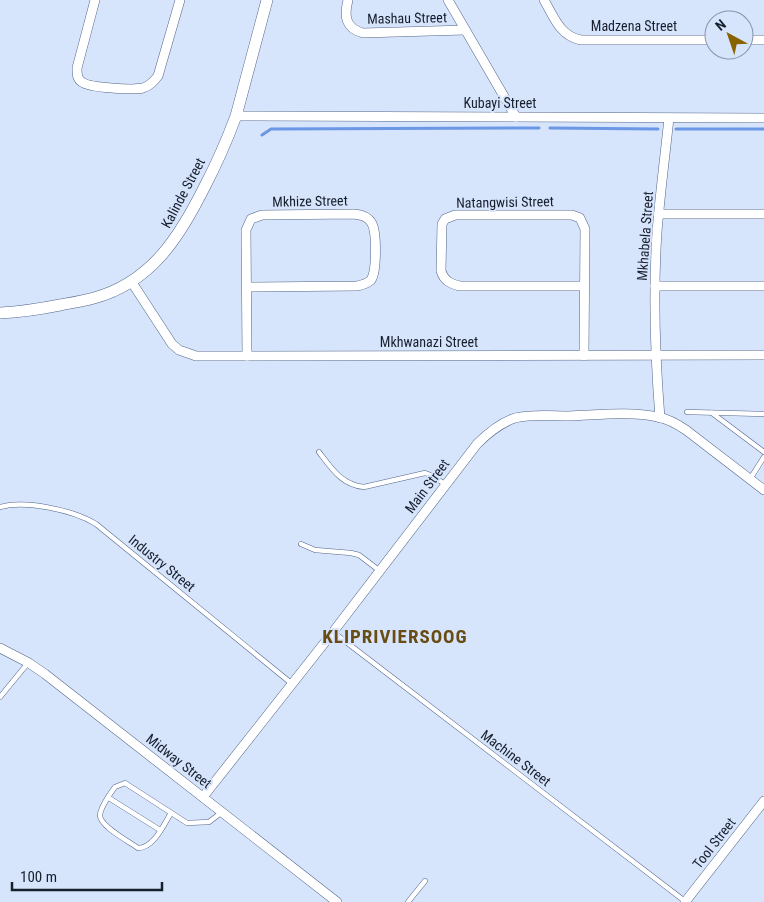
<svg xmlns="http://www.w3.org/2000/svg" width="764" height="902" font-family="'Roboto Condensed',sans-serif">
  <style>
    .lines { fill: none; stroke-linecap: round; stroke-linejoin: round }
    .stream { stroke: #6b97e5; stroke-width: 3 }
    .service-casing { stroke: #526688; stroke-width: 5.5 }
    .minor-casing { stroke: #526688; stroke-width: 10 }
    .tertiary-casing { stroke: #526688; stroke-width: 12 }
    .service { stroke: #fff; stroke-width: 4.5 }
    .minor { stroke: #fff; stroke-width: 9 }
    .tertiary { stroke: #fff; stroke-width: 11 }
    .labels { text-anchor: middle; stroke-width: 4; stroke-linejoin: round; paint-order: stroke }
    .street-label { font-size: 14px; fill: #171f2d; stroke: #d6e4fc }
    .district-label { font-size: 19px; font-weight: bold; letter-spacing: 1px; fill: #684c14; stroke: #d6e4fc }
  </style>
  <rect width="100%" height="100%" fill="#d6e4fc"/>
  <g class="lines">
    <g class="stream">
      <polyline points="550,128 658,129"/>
      <polyline points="676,129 764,129"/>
      <polyline points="262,135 271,129 539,128"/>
    </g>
    <g class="service-casing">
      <g id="service">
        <polyline points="687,412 764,414"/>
        <polyline points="712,413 764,452"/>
        <path d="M319 452C332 469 342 485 364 487L425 473 433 476 446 485"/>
        <polyline points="750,479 764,457"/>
        <path d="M0 507C26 500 73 510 96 524L291 683"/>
        <polyline points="301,544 315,550 351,553 359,555 380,571"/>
        <polyline points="333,632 686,902"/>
        <polyline points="0,697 28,663"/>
        <polyline points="109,798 160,830"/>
        <path d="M171 813C164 824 154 848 138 848 130 842 99 826 100 815 101 806 110 794 115 787L125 783 187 823 209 822 222 812"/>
        <polyline points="408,902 425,881"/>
      </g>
    </g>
    <g class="minor-casing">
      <g id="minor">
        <path d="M95 0 77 68C77 74 77 79 82 82 89 88 134 90 143 88 150 86 154 81 158 76L180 0"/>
        <path d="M348 0C344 16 345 28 363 33L465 30"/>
        <polyline points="448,0 516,117"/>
        <path d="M544 0C554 17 560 36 581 40H714"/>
        <polyline points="744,40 764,40"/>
        <polyline points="236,116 764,118"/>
        <polyline points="659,214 764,214"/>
        <polyline points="131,281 172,344 179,350 196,356 764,355"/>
        <path d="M584 286H460C451 284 444 281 441 271L442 224 445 219 455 215H572L580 218 585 229 584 356"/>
        <polyline points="655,286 764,286"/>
        <path d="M247 356 246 230 251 219 262 215 354 214C361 215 367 216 371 222 377 230 377 271 371 280 367 284 362 285 357 286L247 287"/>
        <path d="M660 418C655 356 653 293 657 232 660 194 665 156 669 118"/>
        <polyline points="0,648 29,663 45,674 337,902"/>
        <path d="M203 797 333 632 477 444C488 433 500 423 515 418 532 414 552 416 569 416 598 415 630 411 658 417 669 419 677 424 686 430L764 490"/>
        <polyline points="685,902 764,801"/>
      </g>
    </g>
    <g class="tertiary-casing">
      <path id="tertiary" d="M0 313C20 312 40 309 60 305 71 303 83 301 94 298 152 282 180 236 205 186 217 163 227 140 236 116L267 0"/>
    </g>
    <use href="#service" class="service"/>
    <use href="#minor" class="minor"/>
    <use href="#tertiary" class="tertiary"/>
  </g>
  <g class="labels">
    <g class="street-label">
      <text transform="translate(407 18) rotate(-1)" y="5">Mashau Street</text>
      <text x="634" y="31">Madzena Street</text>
      <text x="500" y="108">Kubayi Street</text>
      <text transform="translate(183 193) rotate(-62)" y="5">Kalinde Street</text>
      <text transform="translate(310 201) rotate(-1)" y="5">Mkhize Street</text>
      <text transform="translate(505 202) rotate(-1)" y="5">Natangwisi Street</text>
      <text transform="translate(645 236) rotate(-86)" y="5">Mkhabela Street</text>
      <text x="429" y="347">Mkhwanazi Street</text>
      <text transform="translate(427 486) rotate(-53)" y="5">Main Street</text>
      <text transform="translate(162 563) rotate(39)" y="5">Industry Street</text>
      <text transform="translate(516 758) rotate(37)" y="5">Machine Street</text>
      <text transform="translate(179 761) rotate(38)" y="5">Midway Street</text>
      <text transform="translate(714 843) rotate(-52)" y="5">Tool Street</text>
    </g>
    <g class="district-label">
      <text x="395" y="643">KLIPRIVIERSOOG</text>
    </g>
  </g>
  <g transform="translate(729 35) rotate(320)"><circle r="24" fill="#d6e4fc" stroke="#8a95a9"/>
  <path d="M0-4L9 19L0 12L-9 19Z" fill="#896200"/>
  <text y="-8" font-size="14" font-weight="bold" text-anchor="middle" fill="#171f2d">N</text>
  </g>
  <path d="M12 882v8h150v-8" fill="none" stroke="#171f2d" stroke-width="2.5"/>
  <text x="20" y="882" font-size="15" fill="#171f2d" stroke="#d6e4fc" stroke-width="4" paint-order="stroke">100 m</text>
</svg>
